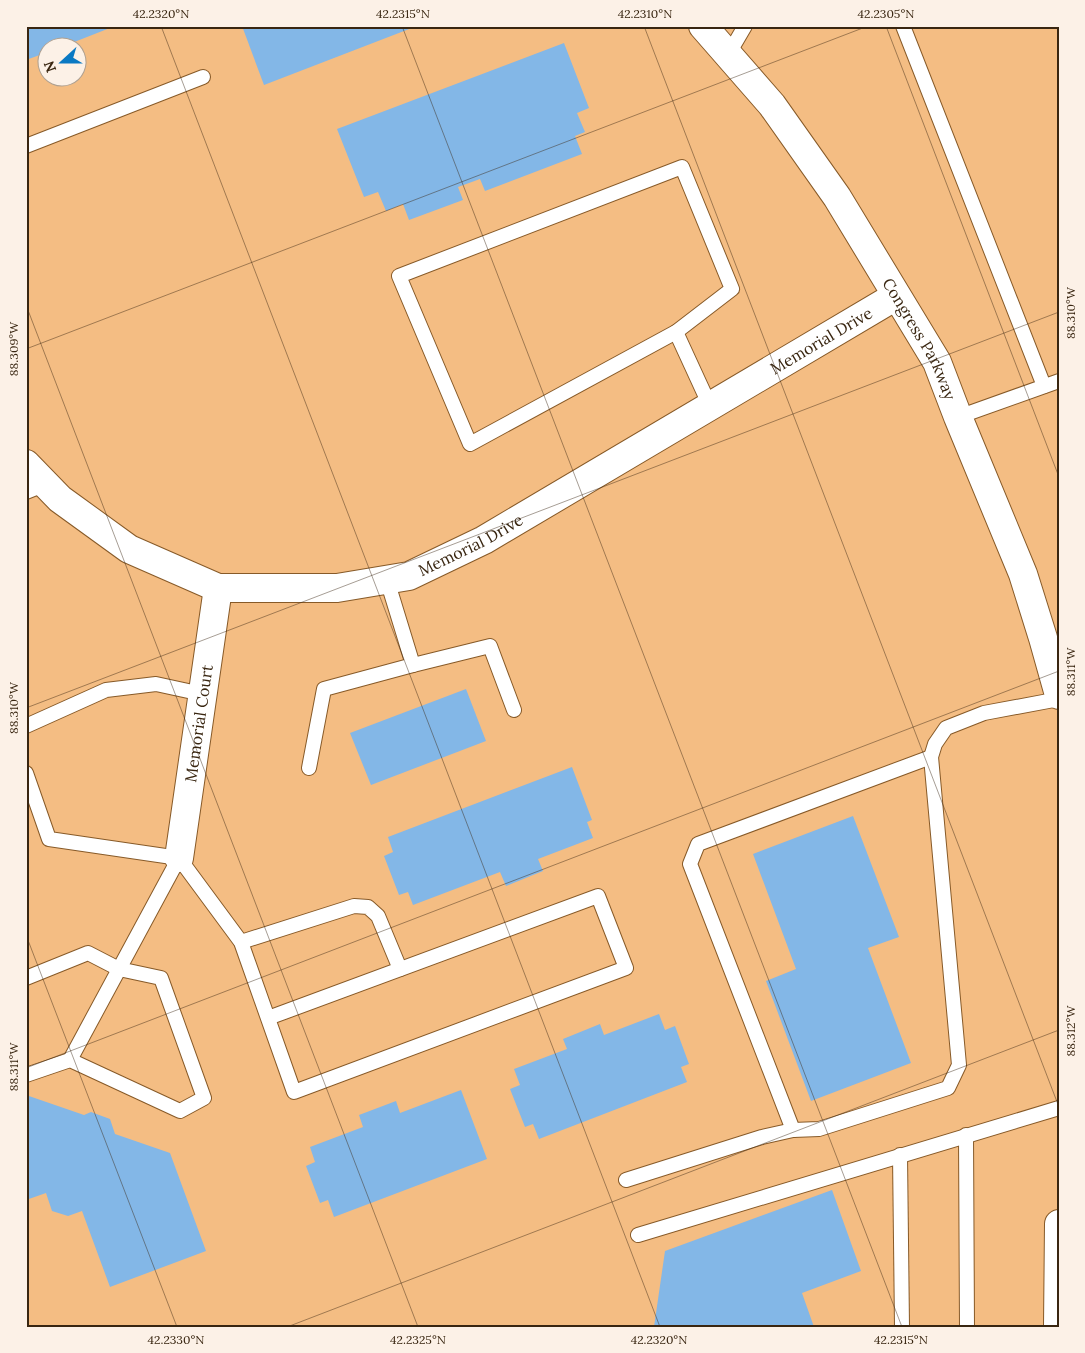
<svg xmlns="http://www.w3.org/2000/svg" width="1085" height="1353" font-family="Lora,serif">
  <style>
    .built { fill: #f4bd83; fill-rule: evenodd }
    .building { fill: #83b7e7 }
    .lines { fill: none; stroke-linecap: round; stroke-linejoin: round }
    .service-casing { stroke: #875a28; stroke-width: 16 }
    .minor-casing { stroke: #875a28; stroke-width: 30 }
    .service { stroke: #fff; stroke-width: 14 }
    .minor { stroke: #fff; stroke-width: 28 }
    .ticks { fill: none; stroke: #392611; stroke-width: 1; stroke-opacity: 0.45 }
    .labels { text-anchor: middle; stroke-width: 5; stroke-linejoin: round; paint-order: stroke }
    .street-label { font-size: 16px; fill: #392611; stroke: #fcf1e7 }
    .neatline { fill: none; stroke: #392611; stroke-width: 2 }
    .ticks-label { font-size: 12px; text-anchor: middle; fill: #392611 }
  </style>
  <rect width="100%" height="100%" fill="#fac894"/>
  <path class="built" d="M26 26H1059V1327H26ZM48 48H78V78H48Z"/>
  <g class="building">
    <polygon points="26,26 115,26 59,48 48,48 48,52 26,60"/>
    <polygon points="242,26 417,26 264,85"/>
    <polygon points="564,43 589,108 577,113 585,132 575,136 582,154 485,191 480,179 458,187 463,200 409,220 403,204 386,211 378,192 364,197 337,129"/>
    <polygon points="466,689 486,741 371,785 350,733"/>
    <polygon points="572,767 592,820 587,822 593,838 538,859 543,871 506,886 500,872 413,905 408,892 399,895 384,856 393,852 388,837"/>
    <polygon points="853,816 899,937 868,948 911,1063 811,1101 766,981 796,969 753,854"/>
    <polygon points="659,1014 665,1030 675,1026 689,1064 681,1067 687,1082 539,1139 533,1124 525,1127 510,1089 520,1085 514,1069 567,1049 563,1039 600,1024 604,1035"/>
    <polygon points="461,1090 487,1159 334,1217 328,1200 320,1203 306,1166 315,1162 310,1147 363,1127 359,1115 396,1101 400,1113"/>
    <polygon points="26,1095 84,1115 91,1112 110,1119 115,1134 170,1153 206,1251 110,1287 82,1211 68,1216 52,1211 46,1193 26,1200"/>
    <polygon points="832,1190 861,1271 802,1293 814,1327 654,1327 665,1251"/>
  </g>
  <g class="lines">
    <g class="service-casing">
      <g id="service">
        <polyline points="903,26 1044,386"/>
        <polyline points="728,55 745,26"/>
        <polyline points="26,146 203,77"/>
        <polygon points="682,167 732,289 676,332 470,444 399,276"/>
        <polyline points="676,332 710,406"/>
        <polyline points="958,417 1059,381"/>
        <polyline points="26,492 46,484"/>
        <polyline points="413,665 490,646 514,710"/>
        <polyline points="26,726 106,690 156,684 202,694"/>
        <polyline points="309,768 324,689 413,665 387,580"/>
        <polyline points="26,773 49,839 179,858 241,942 294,1092 626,968 598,896 268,1018"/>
        <polyline points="241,942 354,906 368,907 378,916 400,969"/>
        <polyline points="26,978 88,953 119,969 161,978 204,1098 180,1111 70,1060 26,1075"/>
        <polyline points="70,1060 179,858"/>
        <polyline points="793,1130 690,864 698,844 931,757"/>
        <polyline points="966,1135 967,1327"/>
        <polyline points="900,1155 902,1327"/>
        <polyline points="626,1180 762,1137 793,1130 819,1129 948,1088 959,1065 931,757 935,744 946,728 984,713 1059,699"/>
        <polyline points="638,1235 1059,1108"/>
      </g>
    </g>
    <g class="minor-casing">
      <g id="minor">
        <path id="s1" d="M703 26 772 105 837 197 937 362 958 417 1023 574 1043 638 1059 695"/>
        <path id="s2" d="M26 464 60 499 129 549 218 588H337L409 576 484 540 896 296"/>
        <path id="s3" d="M179 858 218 588"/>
        <polyline points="1058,1327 1059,1224"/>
      </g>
    </g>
    <use href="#service" class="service"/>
    <use href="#minor" class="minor"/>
  </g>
  <path class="ticks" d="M161 26 660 1327M402 26 902 1327M644 26 1059 1107M886 26 1059 477M26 305 418 1327M26 349 868 26M26 708 1059 312M26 935 177 1327M26 1068 1059 671M287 1327 1059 1030"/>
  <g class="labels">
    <g class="street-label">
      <text dy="6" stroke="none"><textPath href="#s2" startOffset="898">Memorial Drive</textPath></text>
      <text dy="6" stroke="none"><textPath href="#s1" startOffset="382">Congress Parkway</textPath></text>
      <text dy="6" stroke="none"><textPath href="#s2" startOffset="492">Memorial Drive</textPath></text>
      <text dy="6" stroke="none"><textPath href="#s3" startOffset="136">Memorial Court</textPath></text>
    </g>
  </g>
  <rect width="1085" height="1353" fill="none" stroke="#fcf1e7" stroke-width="55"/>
  <g transform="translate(62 62) rotate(249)"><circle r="24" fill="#fcf1e7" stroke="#aea091"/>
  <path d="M0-4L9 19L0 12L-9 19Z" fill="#0a79c3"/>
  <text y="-8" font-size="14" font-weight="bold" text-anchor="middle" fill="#392611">N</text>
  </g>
  <rect x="28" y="28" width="1030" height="1298" class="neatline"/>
  <g class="ticks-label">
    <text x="161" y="18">42.2320°N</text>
    <text x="403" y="18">42.2315°N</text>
    <text x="645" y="18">42.2310°N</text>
    <text x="886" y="18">42.2305°N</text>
    <text transform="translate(1071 313) rotate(-90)" y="4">88.310°W</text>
    <text transform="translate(14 349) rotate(-90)" y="4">88.309°W</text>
    <text transform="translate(1071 672) rotate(-90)" y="4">88.311°W</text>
    <text transform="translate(14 708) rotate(-90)" y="4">88.310°W</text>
    <text transform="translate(1071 1031) rotate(-90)" y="4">88.312°W</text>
    <text transform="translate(14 1067) rotate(-90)" y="4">88.311°W</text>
    <text x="176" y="1344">42.2330°N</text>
    <text x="418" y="1344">42.2325°N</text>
    <text x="659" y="1344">42.2320°N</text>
    <text x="901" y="1344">42.2315°N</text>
  </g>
</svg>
